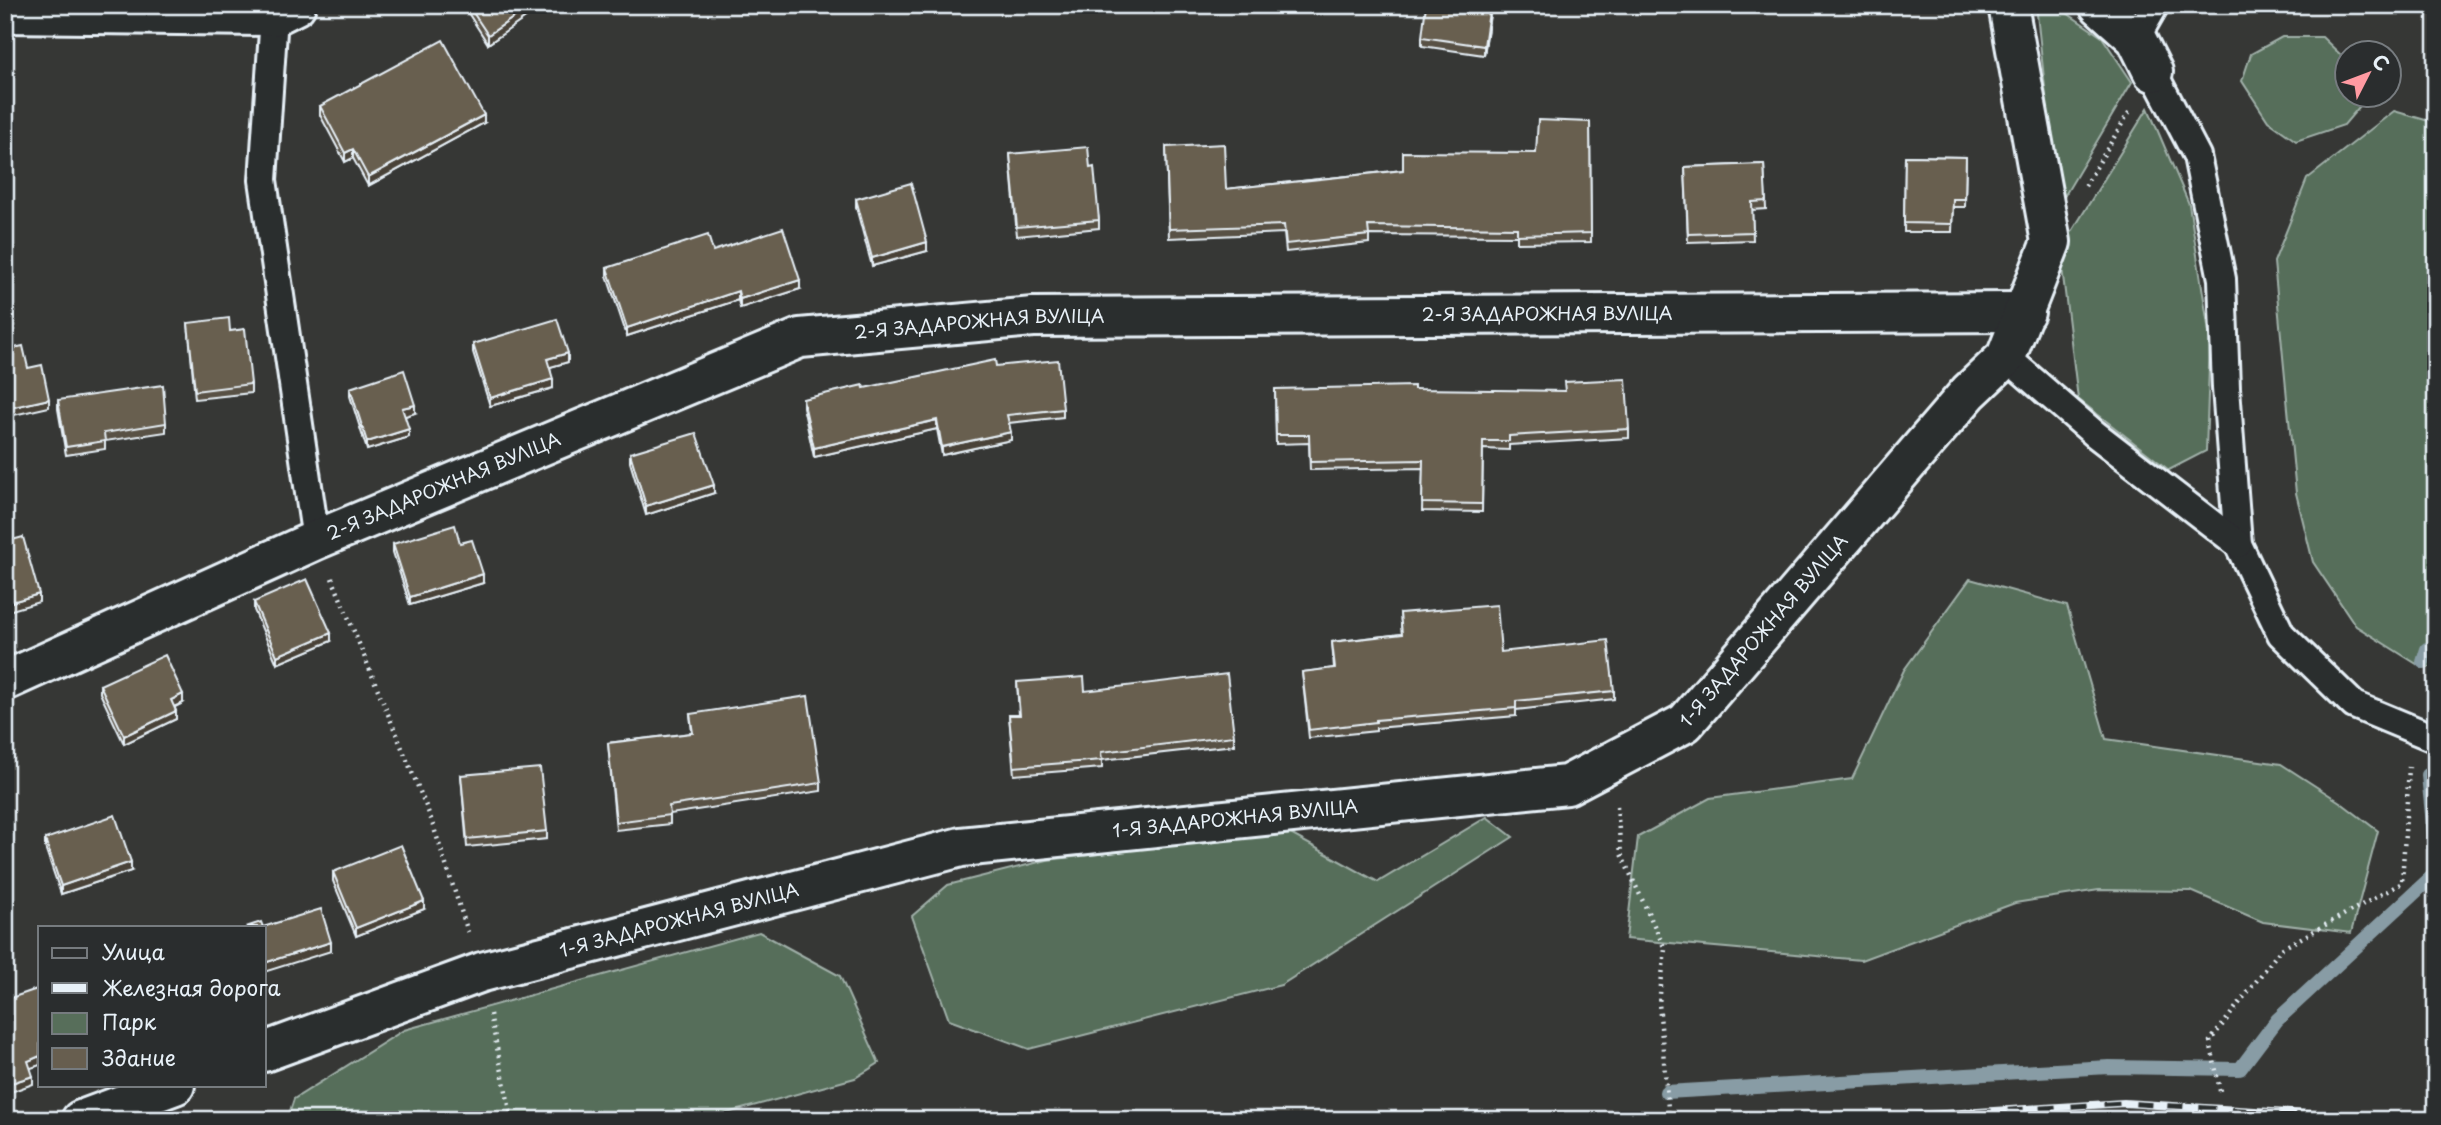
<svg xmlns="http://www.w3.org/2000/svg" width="2441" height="1125" font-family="'Playpen Sans',sans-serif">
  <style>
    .green { fill: #576e5a; stroke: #a0b0a9; stroke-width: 2 }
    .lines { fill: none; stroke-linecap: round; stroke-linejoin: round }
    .stream { stroke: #889ca5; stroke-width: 14 }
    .service-casing { stroke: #e8f1f8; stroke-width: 32 }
    .minor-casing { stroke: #e8f1f8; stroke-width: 44 }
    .path { stroke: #e8f1f8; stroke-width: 4.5; stroke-dasharray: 2 5; stroke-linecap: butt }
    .service { stroke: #2a2d2e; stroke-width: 26 }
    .minor { stroke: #2a2d2e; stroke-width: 38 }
    .rail-casing { stroke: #e8f1f8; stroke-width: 8 }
    .rail { stroke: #2a2d2e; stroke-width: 5; stroke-dasharray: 16; stroke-linecap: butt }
    .wall { fill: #595144; stroke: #e8f1f8; stroke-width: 2 }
    .shaded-wall { fill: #484237; stroke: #e8f1f8; stroke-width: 2 }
    .building { fill: #675e4f; stroke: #e8f1f8; stroke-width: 2 }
    .labels { text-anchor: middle; stroke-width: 5; stroke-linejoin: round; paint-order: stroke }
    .street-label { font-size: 18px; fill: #e8f1f8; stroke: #2a2d2e }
  </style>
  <rect width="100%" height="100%" fill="#363735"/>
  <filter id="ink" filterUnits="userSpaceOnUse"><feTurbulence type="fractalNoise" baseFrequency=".0143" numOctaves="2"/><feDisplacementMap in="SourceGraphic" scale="14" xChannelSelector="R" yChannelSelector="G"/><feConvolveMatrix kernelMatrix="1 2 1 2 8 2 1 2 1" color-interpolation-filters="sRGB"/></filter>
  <g filter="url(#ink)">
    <g class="green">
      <polygon points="2036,5 2055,5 2102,37 2132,82 2058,207"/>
      <polygon points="2282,37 2322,37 2346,60 2346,94 2363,95 2365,100 2344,125 2296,141 2268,121 2242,81 2251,54"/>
      <polygon points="2148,108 2189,204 2210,338 2206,451 2169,470 2078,399 2060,251"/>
      <polygon points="2394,111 2436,123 2436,666 2423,668 2356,626 2313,562 2296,493 2274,262 2307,179"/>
      <polygon points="1970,579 2067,606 2106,739 2281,764 2340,802 2378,831 2351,933 2263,922 2191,891 2099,890 2015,903 1861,960 1626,939 1638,837 1710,798 1852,779 1904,670"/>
      <polygon points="1487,817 1513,837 1281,985 1029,1049 949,1020 912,916 948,885 1047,860 1287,832 1378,882"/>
      <polygon points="759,932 840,976 879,1063 855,1078 720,1115 715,1120 287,1120 294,1099 404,1030"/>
    </g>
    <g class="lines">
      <g class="stream">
        <polyline points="2423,662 2427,649"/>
        <polyline points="2428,775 2436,854"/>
        <polyline points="1666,1092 2109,1067 2240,1069 2277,1020 2436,873"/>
      </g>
      <g class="service-casing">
        <g id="service">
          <polyline points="274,16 263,180 316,540"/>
          <polyline points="2136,38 2155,5"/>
          <polyline points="2153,72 2197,156 2222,279 2226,388 2238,544 2281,634 2354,705 2436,739"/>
          <polyline points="2006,357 2095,434 2238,544"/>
        </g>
      </g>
      <g class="minor-casing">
        <g id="minor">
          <polyline points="2099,5 2136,38 2153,72"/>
          <polyline points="5,13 274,16 296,5"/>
          <path id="s1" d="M5 681 316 540 800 338 1033 317 2025 312"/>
          <path id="s2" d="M264 1052 482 972 961 847 1567 785 1685 723 1969 392 2006 357 2051 242 2008 5"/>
          <polyline points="81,1120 175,1085"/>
        </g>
      </g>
      <g class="path">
        <polyline points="2085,186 2131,109"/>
        <polyline points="332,578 430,816 468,932"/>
        <polyline points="1617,806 1621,854 1665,949 1659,1003 1669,1120"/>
        <polyline points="490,1014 512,1120"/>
        <polyline points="2220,1091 2210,1041 2281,949 2402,883 2409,767"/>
      </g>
      <use href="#service" class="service"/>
      <use href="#minor" class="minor"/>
      <g class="rail-casing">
        <polyline id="rail" points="1848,1120 2124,1103 2404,1120"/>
      </g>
      <use href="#rail" class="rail"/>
    </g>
    <g class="wall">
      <polygon points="463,5 544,5 488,44"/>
      <polygon points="1491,5 1484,55 1422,46 1422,37"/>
      <polygon points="320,106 484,123 368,186 353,158 345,162 320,115"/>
      <polygon points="1590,122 1591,242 1517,243 1517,236 1369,235 1369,243 1286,252 1284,233 1169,238 1166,147 1226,189 1403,170 1536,153"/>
      <polygon points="1010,154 1090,168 1099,220 1099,228 1017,236"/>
      <polygon points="1905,156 1966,157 1965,207 1953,207 1952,232 1904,232"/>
      <polygon points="1764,164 1766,209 1752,210 1753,240 1688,242 1685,167"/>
      <polygon points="856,199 927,251 872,266 856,207"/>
      <polygon points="713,251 800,289 740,308 738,300 627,336 607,276 607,268"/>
      <polygon points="188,323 230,331 251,384 251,393 195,399"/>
      <polygon points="473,344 568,362 550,367 553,388 490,406 473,352"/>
      <polygon points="996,366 1063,409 1063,417 1009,423 1011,440 942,455 937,429 814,457 803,407 803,399"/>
      <polygon points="350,388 415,413 405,416 409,437 367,450 350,396"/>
      <polygon points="1275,389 1414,389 1629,429 1629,438 1509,445 1509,450 1483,449 1482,512 1422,511 1423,468 1310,470 1309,443 1276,444"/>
      <polygon points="58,400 166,423 166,432 105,441 105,449 66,455 58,409"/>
      <polygon points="630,453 714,493 646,515 630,462"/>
      <polygon points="393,544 483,583 410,605 393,552"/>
      <polygon points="254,602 331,641 277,664 254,610"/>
      <polygon points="1400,613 1501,652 1614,691 1614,699 1516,710 1516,716 1376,728 1376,731 1309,738 1302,672 1334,668 1332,642 1402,634"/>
      <polygon points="1017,682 1085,691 1234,736 1234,745 1102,760 1102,768 1014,775 1009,715 1019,715"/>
      <polygon points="100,685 183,703 175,707 176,719 124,744 100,693"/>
      <polygon points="690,714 821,783 821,791 670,814 670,824 616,830 608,743 692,733"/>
      <polygon points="461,775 547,831 547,839 467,847"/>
      <polygon points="45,839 131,871 61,894 45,847"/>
      <polygon points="333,872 424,909 356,936 333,881"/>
    </g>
    <g class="shaded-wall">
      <polygon points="532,5 544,5 488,44 488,35"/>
      <polygon points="1490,5 1491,8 1484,55 1484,46"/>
      <polygon points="484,115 484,123 368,186 368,177"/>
      <polygon points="353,149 353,158 345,162 345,153"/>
      <polygon points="927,242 927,251 872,266 872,258"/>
      <polygon points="800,280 800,289 740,308 740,299"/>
      <polygon points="738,291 738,300 627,336 627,328"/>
      <polygon points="568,353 568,362 547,368 547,359"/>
      <polygon points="553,379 553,388 490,406 490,398"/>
      <polygon points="49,399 49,407 5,417 5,409"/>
      <polygon points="415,405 415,413 402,417 402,408"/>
      <polygon points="937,420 937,429 814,457 814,448"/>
      <polygon points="409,429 409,437 367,450 367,442"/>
      <polygon points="1011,432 1011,440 942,455 942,447"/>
      <polygon points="714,485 714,493 646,515 646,506"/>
      <polygon points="483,574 483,583 410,605 410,597"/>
      <polygon points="39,594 39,602 5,612 5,604"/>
      <polygon points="331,633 331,641 277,664 277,656"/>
      <polygon points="183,694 183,703 171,708 171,700"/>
      <polygon points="176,711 176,719 124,744 124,736"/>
      <polygon points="131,862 131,871 61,894 61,886"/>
      <polygon points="424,901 424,909 356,936 356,928"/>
      <polygon points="331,942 331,951 264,972 264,963"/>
      <polygon points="40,1056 40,1065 28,1069 28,1061"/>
      <polygon points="33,1076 33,1084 5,1094 5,1085"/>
    </g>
    <g class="building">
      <polygon points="468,5 532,5 488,35"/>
      <polygon points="1426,5 1490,5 1484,46 1422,37"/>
      <polygon points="443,40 484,115 368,177 353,149 345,153 320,106"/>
      <polygon points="1538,120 1590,122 1591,233 1517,235 1517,228 1368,226 1369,235 1286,244 1284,225 1169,229 1166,147 1224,144 1226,189 1403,170 1403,152 1536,153"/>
      <polygon points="1088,147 1090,168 1094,167 1099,220 1017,227 1010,154"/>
      <polygon points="1905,156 1966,157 1965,199 1953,199 1952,224 1904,223"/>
      <polygon points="1764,164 1766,201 1752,202 1753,232 1688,234 1685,167"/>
      <polygon points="911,183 927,242 872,258 856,199"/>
      <polygon points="783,228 800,280 740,299 738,291 627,328 607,268 708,235 713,251"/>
      <polygon points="229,318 230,331 245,329 251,384 195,391 188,323"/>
      <polygon points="557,319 568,353 547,359 553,379 490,398 473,344"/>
      <polygon points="23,346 28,368 42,365 49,399 5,409 5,350"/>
      <polygon points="995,360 996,366 1058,360 1063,409 1007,415 1011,432 942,447 937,420 814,448 803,399 863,385 864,388"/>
      <polygon points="404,370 415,405 402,408 409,429 367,442 350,388"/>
      <polygon points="1626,379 1629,429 1509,436 1509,441 1483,441 1482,504 1422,503 1423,460 1310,462 1309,435 1276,435 1275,389 1414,386 1414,389 1565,391 1564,382"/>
      <polygon points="163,385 166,423 104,433 105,441 66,447 58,400"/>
      <polygon points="696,433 714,485 646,506 630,453"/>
      <polygon points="455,525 460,543 472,540 483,574 410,597 393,544"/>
      <polygon points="23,537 39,594 5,604 5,542"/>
      <polygon points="307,579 331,633 277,656 254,602"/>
      <polygon points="1497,605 1501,652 1608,640 1614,691 1516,701 1516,708 1376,720 1376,722 1309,730 1302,672 1335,668 1332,642 1402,634 1400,613"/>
      <polygon points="165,655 183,694 171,700 176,711 124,736 100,685"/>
      <polygon points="1227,674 1234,736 1101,752 1102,760 1014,767 1009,715 1020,715 1017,682 1084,677 1085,691"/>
      <polygon points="808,696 821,783 669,806 670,815 616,822 608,743 693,733 690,714"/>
      <polygon points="540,768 547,831 467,839 461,775"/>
      <polygon points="115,815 131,862 61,886 45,839"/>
      <polygon points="401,845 424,901 356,928 333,872"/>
      <polygon points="321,909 331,942 264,963 264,927 246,927 261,922 263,927"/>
      <polygon points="40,988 40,1056 28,1061 33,1076 5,1085 5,1000"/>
    </g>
  </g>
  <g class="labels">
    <g class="street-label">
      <text dy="6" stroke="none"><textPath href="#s1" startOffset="1614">2-Я ЗАДАРОЖНАЯ ВУЛІЦА</textPath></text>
      <text dy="6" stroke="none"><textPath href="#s1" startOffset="1046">2-Я ЗАДАРОЖНАЯ ВУЛІЦА</textPath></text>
      <text dy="6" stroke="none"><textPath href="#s1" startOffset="480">2-Я ЗАДАРОЖНАЯ ВУЛІЦА</textPath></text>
      <text dy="6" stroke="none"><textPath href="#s2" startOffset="1591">1-Я ЗАДАРОЖНАЯ ВУЛІЦА</textPath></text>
      <text dy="6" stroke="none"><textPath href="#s2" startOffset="1003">1-Я ЗАДАРОЖНАЯ ВУЛІЦА</textPath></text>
      <text dy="6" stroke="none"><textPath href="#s2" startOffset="436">1-Я ЗАДАРОЖНАЯ ВУЛІЦА</textPath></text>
    </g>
  </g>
  <rect width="2441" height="1125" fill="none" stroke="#2a2d2e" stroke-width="28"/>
  <rect x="14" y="14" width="2413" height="1097" fill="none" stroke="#e8f1f8" stroke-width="2.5" filter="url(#ink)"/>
  <rect x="38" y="926" width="228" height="161" fill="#2a2d2e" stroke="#767b7f" stroke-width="2"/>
  <rect x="52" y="948" width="35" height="10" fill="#2a2d2e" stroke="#767b7f" stroke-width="2"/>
  <text x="102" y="960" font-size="21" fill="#e8f1f8">Улица</text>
  <rect x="52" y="983" width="35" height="10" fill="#e8f1f8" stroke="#767b7f" stroke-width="2"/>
  <text x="102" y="996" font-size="21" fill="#e8f1f8">Железная дорога</text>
  <rect x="52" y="1013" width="35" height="21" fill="#576e5a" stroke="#767b7f" stroke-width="2"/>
  <text x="102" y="1030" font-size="21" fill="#e8f1f8">Парк</text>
  <rect x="52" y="1048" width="35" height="21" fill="#675e4f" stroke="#767b7f" stroke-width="2"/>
  <text x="102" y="1066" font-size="21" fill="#e8f1f8">Здание</text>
  <g transform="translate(2368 74) rotate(48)"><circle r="33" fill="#2a2d2e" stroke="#767b7f" stroke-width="2"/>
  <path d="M0-5L12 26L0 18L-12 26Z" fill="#ff9aa2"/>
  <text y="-10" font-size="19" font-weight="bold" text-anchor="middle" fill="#e8f1f8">С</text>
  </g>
</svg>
